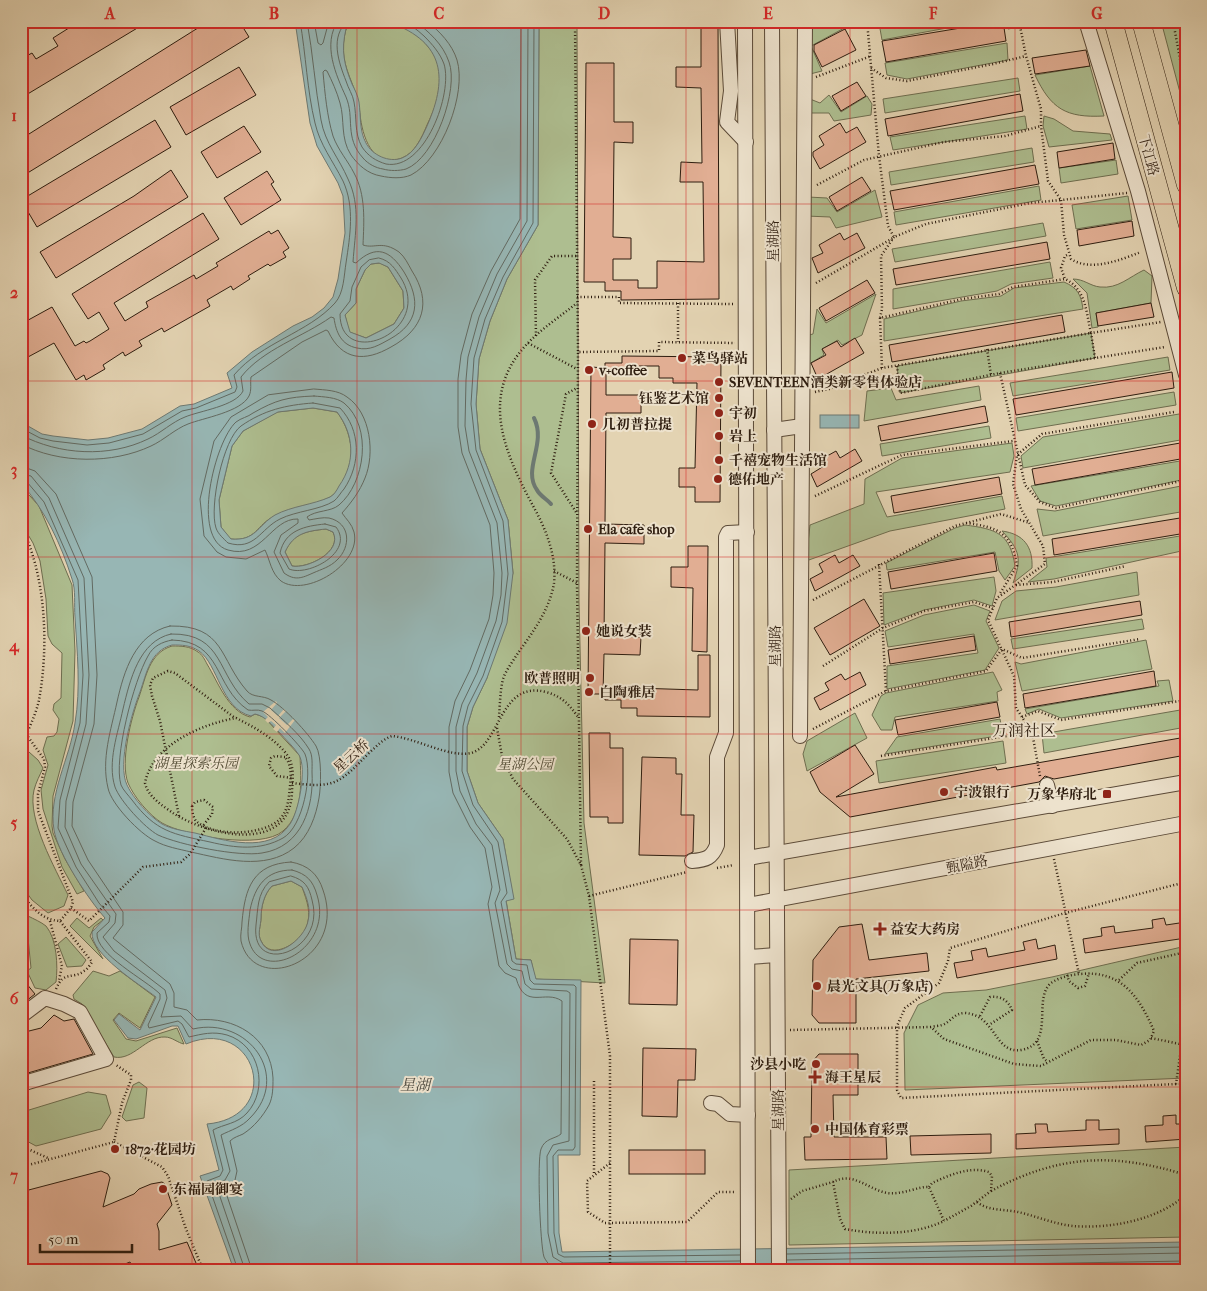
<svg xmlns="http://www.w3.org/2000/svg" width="1207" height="1291" font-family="'IM FELL French Canon','Noto Serif SC',serif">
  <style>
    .green { fill: #aebe90; stroke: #6e6e50 }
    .water { fill: #97b6b4; stroke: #6d7972; fill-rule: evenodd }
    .pier { fill: #e3d3b2 }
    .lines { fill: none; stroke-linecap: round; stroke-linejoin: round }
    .shore { stroke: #626a62; stroke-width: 1 }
    .stream { stroke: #6d7972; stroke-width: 4 }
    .building { fill: #e1ae93; stroke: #2e1d0f }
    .minor-casing { stroke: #5b4a38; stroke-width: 16 }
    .major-casing { stroke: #2e1d0f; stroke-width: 19 }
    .path { stroke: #2e1d0f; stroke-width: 2.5; stroke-dasharray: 1 2.5; stroke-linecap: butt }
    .minor { stroke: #ede2cd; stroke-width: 14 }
    .major { stroke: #e3d3b2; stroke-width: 18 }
    .path-bridge { stroke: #2e1d0f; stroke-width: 2.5; stroke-dasharray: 1 2.5; stroke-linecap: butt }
    .grid { fill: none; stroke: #d62828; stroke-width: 1; stroke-opacity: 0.55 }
    .poi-dot { fill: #8f2418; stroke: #ede2cd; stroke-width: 2 }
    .labels { text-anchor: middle; stroke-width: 4; stroke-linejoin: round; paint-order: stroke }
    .street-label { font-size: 14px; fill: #2e1d0f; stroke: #ede2cd }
    .poi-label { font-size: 14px; font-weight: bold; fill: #2e1d0f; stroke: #ede2cd; text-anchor: start }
    .park-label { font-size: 14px; font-style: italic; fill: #544d36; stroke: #ede2cd }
    .water-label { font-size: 15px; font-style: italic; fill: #4e4b41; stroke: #ede2cd }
    .quarter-label { font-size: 16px; fill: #2e1d0f; stroke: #ede2cd }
    .neatline { fill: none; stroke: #d62828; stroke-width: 2 }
    .grid-label { font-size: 16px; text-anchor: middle; font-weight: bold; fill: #d62828 }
  </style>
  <rect width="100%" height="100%" fill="#e3d3b2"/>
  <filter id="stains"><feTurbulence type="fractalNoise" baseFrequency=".004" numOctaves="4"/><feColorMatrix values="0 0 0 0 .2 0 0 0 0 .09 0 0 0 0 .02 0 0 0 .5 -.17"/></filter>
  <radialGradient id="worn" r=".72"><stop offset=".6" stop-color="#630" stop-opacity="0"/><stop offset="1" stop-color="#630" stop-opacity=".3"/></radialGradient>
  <g class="green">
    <path d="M363 21C371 21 379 20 386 21 410 25 439 49 440 74 442 92 434 110 427 125 422 137 415 153 402 158 372 170 362 135 360 114 357 80 336 67 346 29Z"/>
    <polygon points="539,21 577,21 579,602 584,823 605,983 535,979 531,960 516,959 506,900 513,898 503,839 478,803 467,771 467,727 473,707 487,678 513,573 508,520 480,449 476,404 479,359 490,321 507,279 538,225"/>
    <polygon points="810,21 850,21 848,26 811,46 822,71 810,74"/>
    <polygon points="886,21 985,21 882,40 879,23"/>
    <polygon points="1007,21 1053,21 1008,29"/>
    <polygon points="1161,21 1186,21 1186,115"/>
    <polygon points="1007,43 1008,60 907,79 887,75 885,63"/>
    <path d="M1090 66 1104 116C1066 118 1051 109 1035 75Z"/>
    <polygon points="1018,78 1020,91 885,113 883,99"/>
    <polygon points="829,95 841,112 867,96 872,104 871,115 834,121 829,113 809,113 810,99 820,103"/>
    <polygon points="1025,116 1027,129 893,150 890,137"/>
    <polygon points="1044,116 1054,119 1073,131 1110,134 1112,140 1049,147 1043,126"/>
    <polygon points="1032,148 1034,162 891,185 889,172"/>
    <polygon points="1116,160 1118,174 1061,183 1059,168"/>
    <polygon points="1039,186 1041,200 896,225 894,212"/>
    <polygon points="875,190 882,217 836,228 830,217 806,216 808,197 827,198 837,212"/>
    <polygon points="1128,196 1132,220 1076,229 1072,205"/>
    <polygon points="1043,223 1046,236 895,262 892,249"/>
    <polygon points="1050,262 1053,278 1011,284 997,291 893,309 893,289"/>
    <polygon points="380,263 388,267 403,291 404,308 394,324 366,338 349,332 345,315 356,303 356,289 365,270 371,264"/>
    <path d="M1144 270 1152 276 1151 303 1096 313 1098 327 1092 328 1087 293 1073 279C1084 279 1090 286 1100 287 1118 289 1129 277 1144 270Z"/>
    <path d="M1064 282C1078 288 1081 295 1083 309L884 341V319L961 301 1001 296 1014 288Z"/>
    <polygon points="876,294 862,335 842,345 838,340 822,349 824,355 809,364 805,336 813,334 817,309 826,323"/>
    <polygon points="1091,333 1095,358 900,393 897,366"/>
    <polygon points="1168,357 1170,370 1013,396 1010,383"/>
    <polygon points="979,386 981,400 864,421 867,391 891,388 896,400"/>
    <polygon points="1174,392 1176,405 1018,431 1016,418"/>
    <path d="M313 408 337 412C356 437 357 473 333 495 326 502 287 511 275 516 256 524 257 542 230 539L221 527 219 500 232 446 243 431 277 412Z"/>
    <polygon points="1185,413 1186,439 1023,468 1021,456 1043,437"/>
    <polygon points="989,426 991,438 882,456 880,444"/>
    <polygon points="1012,443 1014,456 1010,472 876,492 887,517 1002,496 1005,509 890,531 806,561 810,525 864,504 865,479 902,458"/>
    <polygon points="1186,460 1186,479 1056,506 1040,501 1031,486"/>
    <polygon points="1186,485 1186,511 1043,536 1037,509 1055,511"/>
    <polygon points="21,486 39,506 72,585 75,651 73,721 53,796 52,826 53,833 65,859 84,891 77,894 62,867 43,809 41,790 48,765 43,750 47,737 54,736 57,732 59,719 53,710 54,704 61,698 62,653 52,644 48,636 46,599 40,561 33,543 21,523"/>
    <path d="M965 525C996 529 1010 533 1015 566L1005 580 999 571 995 552 887 570 886 563 955 528Z"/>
    <path d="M326 529 333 532C343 552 307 569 292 566L285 552C293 533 307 531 326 529Z"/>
    <path d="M1002 531C1024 534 1033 547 1032 568L1013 583C1022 559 1020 550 1002 531Z"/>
    <polygon points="1186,535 1186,550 1054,579 1028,582 1047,567 1046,558"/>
    <polygon points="1137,572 1139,595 995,620 1002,601 1016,591 1056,587"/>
    <polygon points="994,577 996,591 992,606 974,600 924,610 884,625 883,593"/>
    <polygon points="974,605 990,611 986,621 999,648 985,670 887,689 887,666 978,653 974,634 888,647 885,631 924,615"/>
    <polygon points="1142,619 1144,629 1013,649 1011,639"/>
    <polygon points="1146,640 1152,669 1022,691 1015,662 1021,664"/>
    <path d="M172 646C181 646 190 646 198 652 202 654 205 660 207 664 218 682 228 711 250 717L255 714 264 717 300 756C301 780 304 813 283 831 261 850 185 836 162 823 149 815 134 797 128 783 120 762 131 718 139 697 146 677 149 653 172 646Z"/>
    <polygon points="993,672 1002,690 997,692 998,701 895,717 892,730 881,730 872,715 881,696 886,693"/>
    <polygon points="1169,680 1173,701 1061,718 1039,709 1027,714 1025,709 1159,686 1157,681"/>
    <polygon points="1186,709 1186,727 1044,753 1042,734"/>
    <polygon points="855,713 867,738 807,771 803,754 807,741"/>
    <polygon points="1000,719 1003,735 885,754 897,737"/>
    <polygon points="1003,741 1006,763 879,783 876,761"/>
    <path d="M29 752 38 760 43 768C40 775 36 782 34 790 27 819 55 868 68 895L64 906 48 913 32 900 24 889 21 872V771Z"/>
    <path d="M291 881 302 887C307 901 312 914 306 928 301 942 271 962 261 941 257 934 261 925 261 918 261 907 264 894 272 886Z"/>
    <path d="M28 916C34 919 41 922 46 926 57 939 58 966 56 982L46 990 35 988 27 971 31 968 26 918Z"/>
    <polygon points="77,918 89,928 101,918 103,920 94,927 90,936 103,959 70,926"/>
    <polygon points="66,937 86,960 82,966 67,967 58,944"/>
    <polygon points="1186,946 1186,1078 905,1090 904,1033 918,1005 943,993 986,990 1052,977"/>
    <path d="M93 971 109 976 120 971 155 997 140 1028 119 1013 113 1020 126 1039 136 1041 177 1028 184 1044C178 1043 172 1037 165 1037 146 1036 133 1061 114 1057L82 1004 74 999 73 995Z"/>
    <polygon points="139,1082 147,1088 144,1118 126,1121 122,1117 133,1085"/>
    <polygon points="88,1092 106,1095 111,1113 101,1129 36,1146 23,1139 21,1116 29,1110"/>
    <polygon points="1186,1147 1186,1237 789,1245 789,1170"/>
  </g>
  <g class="water">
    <path d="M295 21H363L346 29C341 50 344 65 352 84 355 90 358 96 359 102 361 116 359 130 366 143 372 155 389 163 402 158 415 153 422 137 427 126 450 74 442 40 386 21H539L538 225 507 279 490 321 479 359 476 404 480 449 508 520 513 573 507 623 487 678 473 707 467 727V771L478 803 503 839 514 899 506 901 516 959 531 960 536 979 581 980 580 1155H558L559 1233 562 1252 1186 1242V1270H234L200 1176 219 1170 207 1124C285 1117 257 1014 186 1044L178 1026H172L136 1039 128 1038 114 1020 119 1014 140 1030 156 997C139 984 90 954 92 932L105 918C89 900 58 854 54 830 48 794 70 758 75 723 81 688 77 651 75 617 74 605 76 590 72 579 61 544 45 510 21 483V422L42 434 53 436 88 440 108 438 142 429 180 406 194 404 232 388 227 373 252 352 293 326 312 317 324 308 333 297 338 279 345 233 343 196 338 183 317 146 310 123ZM379 263 388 267 403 291 404 308 394 324 366 338 350 332 345 315 356 303V289L365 270 371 264ZM313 408 337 412C354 434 356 462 339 486 337 490 334 495 330 497 312 505 292 506 275 515 257 526 256 541 231 539L221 527 219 500 232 446 243 431 278 412ZM326 529 333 532C343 552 307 569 292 566L285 552C294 533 307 531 326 529ZM172 645C182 645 190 645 199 651 218 664 221 709 251 716L255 714C265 716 272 725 279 732 285 739 294 747 299 755 307 768 299 811 290 824 270 855 223 840 195 833 184 831 171 829 162 824 149 816 133 798 127 785 117 764 132 712 140 692 147 672 150 651 172 645ZM291 881 302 887C307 898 311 909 308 921 305 939 272 965 261 941 257 934 261 925 261 918 261 907 264 894 272 886Z"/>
    <rect x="820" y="415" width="39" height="13"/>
  </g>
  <polygon class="pier" points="276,701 277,703 271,710 278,716 284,709 286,711 279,718 287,725 293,719 295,720 285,733 280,728 277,732 273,729 276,725 271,721 268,723 265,720 268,717 263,712"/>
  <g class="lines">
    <g class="shore">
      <polyline points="314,21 318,43 321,45 323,43 329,21"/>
      <path d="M338 21C322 44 336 75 346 97 355 118 344 137 363 158 368 164 376 168 383 169 390 171 399 171 406 169 435 158 459 89 449 62 443 44 429 32 415 21"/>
      <path d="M348 21C329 36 339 63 346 81 348 88 353 95 354 102 357 117 354 133 362 147 368 156 376 161 386 164 425 171 453 93 444 64 440 53 432 44 424 36 417 30 411 24 402 21"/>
      <path d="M521 21 520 219 491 271 472 314 461 355 458 379V427L462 453 490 525 494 573 493 595 489 619 470 670 455 701 449 727V772L453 793 470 827 485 848 492 887 488 904 499 966 505 973 516 978C525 1011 545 989 562 1001L561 1134C555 1139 545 1138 541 1149 537 1160 540 1244 544 1257 547 1263 551 1267 558 1270"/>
      <polyline points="528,21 527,221 497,274 479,317 468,357 466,380 465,426 469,451 497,523 502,573 501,595 496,621 477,673 462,704 456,727 456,771 460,791 476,824 492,845 500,890 495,903 507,964 512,969 522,971 525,984 531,989 567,991 570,993 569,1141 553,1145 547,1156 548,1233 553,1257 563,1263 740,1261"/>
      <polyline points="534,21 533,223 503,277 485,319 474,358 471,404 476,450 503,521 508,574 502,622 483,676 468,706 463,726 462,771 473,805 498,842 507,893 501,902 512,961 516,964 527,965 530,980 534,984 574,985 576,987 575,1147 573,1150 558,1150 553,1156 554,1233 558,1254 564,1257 740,1255"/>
      <path d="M379 258C391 261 395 269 401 278 434 332 340 371 340 314L350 301 352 287 361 267 369 260Z"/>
      <path d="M314 389C325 390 338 390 347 397 371 413 375 454 365 478 360 491 351 503 342 513 346 519 352 524 354 532 362 564 305 598 281 581 271 573 270 560 265 550L246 559 226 557 217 552 204 536 200 499 214 441 231 417 268 395Z"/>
      <path d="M314 396C324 397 336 397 344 403 373 427 365 483 339 505 331 512 316 510 307 517L309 520C315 519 323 517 329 518 351 523 351 547 337 560 330 567 322 569 313 573 302 578 295 581 284 573L274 552 281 535 298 523V519C271 518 262 560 228 550 190 539 215 441 236 422 241 418 248 417 253 413 276 400 287 397 314 396Z"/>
      <path d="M313 403 340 408C361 430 361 464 344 489 341 492 338 498 334 501 320 510 296 511 280 519 260 529 255 551 228 543 224 539 218 534 216 528 209 507 223 439 241 426 264 410 286 405 313 403Z"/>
      <path d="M21 428 40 438 53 441 87 445 109 443 143 434 182 411 196 408 235 392 237 387 234 375C262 342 308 333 335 303 344 293 344 275 346 263 350 236 355 207 343 181 333 161 320 145 315 123 307 90 306 55 300 21"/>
      <path d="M21 435C59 455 109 458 148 439 161 433 172 422 185 417 199 411 236 406 243 391L241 377C263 349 303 337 331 317L334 318C336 332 341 345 357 348 370 351 379 345 390 339 419 323 421 300 404 272 390 250 376 244 356 263L353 262C355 233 361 206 348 179 339 158 325 143 321 120 315 87 313 54 307 21"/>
      <path d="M21 444C59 464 113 464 151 446 164 440 175 429 188 424 203 418 241 412 249 396 252 390 250 383 251 377L302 342 326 330 328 331C342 361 365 362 391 347 424 329 432 302 412 271 408 264 405 257 399 252 382 240 375 249 363 245 364 221 366 195 354 173 348 161 338 150 333 136 327 116 325 94 323 72L325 70 327 71C332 81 337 92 340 103 345 120 340 138 351 155 358 165 368 174 381 176 390 178 402 179 411 175 442 159 467 93 457 60 452 44 440 32 427 21"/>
      <path d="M21 466 35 471 56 494 92 577 97 675 94 724 73 802 72 826 88 860 123 912V925L113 938 170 984 174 993V1007L187 1010 197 1020C234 1016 271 1037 273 1078 273 1087 273 1097 269 1105 263 1116 254 1127 243 1134 239 1136 234 1137 230 1141L237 1171 235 1180 225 1190 252 1270"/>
      <path d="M21 474 31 476 49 498 84 578 89 675 86 724 66 801 65 827 81 864 116 914 115 923 103 937 114 951 165 990 167 998 161 1017 181 1016 193 1029C248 1016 292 1076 250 1118 242 1127 231 1130 221 1135L230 1171 225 1180 216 1185 245 1270"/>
      <path d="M21 480 27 482 44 502 78 580 83 675 80 723 60 800 58 828 76 867 99 903 110 916 109 922 97 933C95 954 146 980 160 994V999L148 1025 149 1028 178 1021 182 1024 189 1037C202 1034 213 1031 227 1035 260 1045 269 1089 247 1113 237 1124 224 1124 213 1130L223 1170 220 1176 207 1181 238 1270"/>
      <path d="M325 524 336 527C355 552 308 577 289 569L280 553C285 530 305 526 325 524Z"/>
      <path d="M170 626C225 625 219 659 247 691 253 698 263 695 271 700 284 707 308 733 316 746 322 756 321 787 319 798 316 816 309 836 294 848 265 871 223 859 191 852 179 849 166 847 155 841 140 834 111 804 108 788 101 759 111 730 117 702 124 671 135 634 170 626Z"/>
      <path d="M171 634C225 633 216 676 249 704H262L270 708C283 720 300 734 309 749 313 755 312 765 312 772 314 807 302 847 262 853 239 857 180 845 158 835 145 828 120 801 115 787 107 762 118 733 123 709 130 680 139 641 171 634Z"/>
      <path d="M172 640C223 641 213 686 248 710 253 711 257 709 262 711 270 714 301 746 305 754 313 774 303 827 283 838 260 851 235 848 210 842 173 834 156 832 132 800 129 796 123 790 121 785 113 759 134 680 148 656 153 646 162 642 172 640Z"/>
      <path d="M291 862C308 865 318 874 323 890 348 961 254 997 241 941 240 934 242 929 242 922 245 888 253 864 291 862Z"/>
      <path d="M292 870C307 874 313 881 317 895 334 949 264 984 250 944 246 934 249 921 250 910 255 886 266 870 292 870Z"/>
      <path d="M291 876C305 880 309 887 312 900 327 952 250 978 256 925 258 909 257 894 269 882Z"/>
      <polyline points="787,1254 1186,1247"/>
      <polyline points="787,1260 1186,1253"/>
      <polyline points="787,1268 1186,1261"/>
      <polyline points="634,1270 740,1268"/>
    </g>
    <path class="stream" d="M534 418C547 444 522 469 537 490 540 496 547 499 551 504"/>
  </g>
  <g class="building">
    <polygon points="80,21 149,21 21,98 21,59 32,53 36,59 58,46 53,38"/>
    <polygon points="209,21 239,21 249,37 21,177 21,139"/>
    <polygon points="701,21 718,21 719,299 621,300 621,291 605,291 605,282 584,282 586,63 614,63 614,122 633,122 633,143 614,142 613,237 631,238 631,259 613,259 613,280 638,280 638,288 657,288 657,261 704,262 703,182 680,182 681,162 702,163 701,88 676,87 676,67 701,67"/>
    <polygon points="1003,21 1006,41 886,62 882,41"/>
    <polygon points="845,29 856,50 822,67 814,51 814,45"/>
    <polygon points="1086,50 1090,66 1035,74 1032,58"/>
    <polygon points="239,67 256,95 186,135 170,107"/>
    <polygon points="857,82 866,96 841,111 832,96"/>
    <polygon points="1020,94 1023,111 888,136 885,119"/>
    <polygon points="155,120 171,147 37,227 21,200"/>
    <polygon points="840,123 846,133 857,127 866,142 820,169 813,156 813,152 824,145 819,136"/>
    <polygon points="244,126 261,152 217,178 201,152"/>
    <polygon points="1113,143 1115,159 1059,168 1057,152"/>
    <polygon points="1035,165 1039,184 894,210 890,191"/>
    <polygon points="171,170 188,197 56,278 40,252 134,196"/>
    <polygon points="267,171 274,182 271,184 281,200 241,225 224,198"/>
    <polygon points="862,177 871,191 837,211 829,197"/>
    <polygon points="203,213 219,239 114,303 125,321 148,307 146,302 194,275 196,279 218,266 216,263 269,231 271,234 278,230 289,248 283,252 286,257 270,266 268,264 248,276 250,279 233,290 231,286 207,300 210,306 164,332 162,328 139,341 142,346 125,356 123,352 103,365 105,369 86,380 84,375 76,380 54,343 28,357 21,346 21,324 52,307 75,346 84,341 86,343 90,341 109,329 99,312 88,319 72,294"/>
    <polygon points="1132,221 1134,236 1079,246 1077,230"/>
    <polygon points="840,233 844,240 857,233 865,248 818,273 812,258 823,253 819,245"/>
    <polygon points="1047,242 1050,259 896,285 893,269"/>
    <polygon points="867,280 875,293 826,321 819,308"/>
    <polygon points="1151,303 1154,317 1098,326 1096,313"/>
    <polygon points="1062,315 1065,332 892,362 889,345"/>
    <polygon points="855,338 864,353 818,379 811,363 826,355 822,349 837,341 841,347"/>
    <polygon points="622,356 721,357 720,502 695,502 695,487 679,487 679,468 695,468 697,383 673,383 673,378 659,378 659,366 639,366 639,372 606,372 606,395 641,395 641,413 606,413 605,524 644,525 644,544 605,543 604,636 641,637 640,655 604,654 603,694 588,694 591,367 605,368 605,363 622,363"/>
    <polygon points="1172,372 1174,388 1016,415 1013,399"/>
    <polygon points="985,406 988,422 881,441 878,426"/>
    <polygon points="1186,442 1186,458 1035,485 1032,469"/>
    <polygon points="855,449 862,461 817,487 811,474 824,466 820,460 836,451 840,458"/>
    <polygon points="999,477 1002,494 894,513 891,496"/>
    <polygon points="1186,517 1186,533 1054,555 1052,539"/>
    <polygon points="688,546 708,546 707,652 692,651 693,588 671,587 671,567 688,567"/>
    <polygon points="994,553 997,571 891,589 888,572"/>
    <polygon points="835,555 839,563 853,555 860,566 815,591 810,579 823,572 819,564"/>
    <polygon points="864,599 880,626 830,655 814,628"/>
    <polygon points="1140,601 1142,615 1011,637 1009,622"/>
    <polygon points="974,636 976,650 890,664 888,650"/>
    <polygon points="698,655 710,655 710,717 637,716 637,708 621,708 621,700 605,700 605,687 698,690"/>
    <polygon points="1154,671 1156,686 1025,708 1023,694"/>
    <polygon points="860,672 866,685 820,710 814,698 829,690 825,683 841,674 845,680"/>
    <polygon points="997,702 1000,717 898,735 895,720"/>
    <polygon points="589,733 610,733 610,748 623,748 623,823 608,823 608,817 590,817"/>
    <polygon points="1186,737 1186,755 1054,779 1045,776 1039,782 850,817 820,792 810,772 855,745 874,774 836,797 996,767 997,770"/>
    <polygon points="642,757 676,758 676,774 682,774 681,815 694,815 693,852 685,856 639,855"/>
    <polygon points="1164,918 1166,925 1186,922 1186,938 1085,953 1083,939 1102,936 1101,928 1114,926 1115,933 1153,928 1152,920"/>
    <polygon points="862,924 869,960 927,953 929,971 856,979 856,1023 819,1023 812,1015 813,960 839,927"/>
    <polygon points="630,939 678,940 677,1005 629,1004"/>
    <polygon points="1036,939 1038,949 1055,945 1057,959 957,978 954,963 973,960 971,951 986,948 988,957 1025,950 1023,942"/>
    <polygon points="21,977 35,994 21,1005"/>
    <polygon points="54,1015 64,1021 74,1019 93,1054 21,1075 21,1033 41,1028"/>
    <polygon points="643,1048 696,1049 695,1080 678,1080 677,1117 642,1116"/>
    <polygon points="819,1054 858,1054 858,1095 833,1095 834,1137 886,1137 887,1159 805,1160 804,1137 811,1137 812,1062"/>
    <polygon points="1176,1115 1176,1124 1186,1124 1186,1139 1146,1142 1145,1126 1163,1125 1163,1116"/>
    <polygon points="1086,1120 1099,1120 1099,1130 1119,1129 1119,1144 1016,1149 1016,1134 1036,1133 1035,1124 1047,1124 1048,1132 1086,1130"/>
    <polygon points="991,1134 991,1153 911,1155 910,1136"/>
    <rect x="629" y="1150" width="76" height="24"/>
    <polygon points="101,1171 108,1174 110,1178 103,1207 134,1194 139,1189 151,1184 162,1182 165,1184 172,1205 157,1224 159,1231 159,1250 187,1242 199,1270 134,1270 130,1262 110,1270 21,1270 21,1192"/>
  </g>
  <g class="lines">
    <g class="minor-casing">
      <g id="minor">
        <polyline points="727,21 731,91 727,122 746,142"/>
        <polyline points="745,21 748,1270"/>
        <polyline points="772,21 779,1270"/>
        <polyline points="1086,21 1138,191 1186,375"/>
        <polyline points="774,430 802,426"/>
        <polyline points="800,736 805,21"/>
        <polyline points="1047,785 1052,806"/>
        <polyline points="748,858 1186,782"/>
        <path d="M692 861C706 860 712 858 717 845V757L726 733V537L728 533 747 532"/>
        <polyline points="748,905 1186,823"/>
        <polyline points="748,957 777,955"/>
        <polyline points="21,1016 45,998 64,1004 80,1012 106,1059 21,1084"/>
        <polyline points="711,1103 718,1104 730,1114 748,1115"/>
      </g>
    </g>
    <g class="major-casing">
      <g id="major">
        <polyline points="1113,21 1186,288"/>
        <polyline points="1141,21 1186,185"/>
      </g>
    </g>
    <g class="path">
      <polyline points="575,21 578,352"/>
      <polyline points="867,21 879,156 888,226 894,237 926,224 1030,203 1061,200 1048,181 1041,126 1041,109 1026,56 1019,21"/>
      <polyline points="1173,21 1186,91"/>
      <polyline points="871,68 886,78 907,81 993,64 1026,56"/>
      <polyline points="816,77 871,56"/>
      <polyline points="817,185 864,160 944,142 1005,136 1041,126"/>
      <path d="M1127 193 1061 200 1064 235 1071 259C1091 272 1120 260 1141 252"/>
      <polyline points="894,237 881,256 882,309 880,318 962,299 999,294 1013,287 1065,279"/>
      <polyline points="816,283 893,238"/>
      <polyline points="577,297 619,297 619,303 733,304"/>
      <polyline points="678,303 678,342"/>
      <path d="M880 318 882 368 1091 333C1086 312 1086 289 1065 279L1061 268 1065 256 1069 254"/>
      <polyline points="536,336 535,280 552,256 577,256"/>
      <polyline points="528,343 577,369"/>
      <polyline points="987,349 991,375"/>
      <polyline points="1095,358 1091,333 1161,322"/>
      <polyline points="897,366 900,393 1000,373 1165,347"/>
      <polyline points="1000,373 1025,485 1040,502 1056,508 1186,480"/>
      <polyline points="815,392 829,389 882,368"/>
      <polyline points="815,496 902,455 1013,441"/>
      <polyline points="576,512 551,473 566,394 577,388"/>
      <path d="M966 523C998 527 1012 533 1017 566L999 595"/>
      <path d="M21 526C46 575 49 646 39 700 36 715 27 732 21 747"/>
      <polyline points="879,564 886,691"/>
      <polyline points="554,571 577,583"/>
      <polyline points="1016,585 1053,582 1126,566"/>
      <polyline points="813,600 955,526 1001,514 1030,523"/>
      <polyline points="823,666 883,628 924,611 974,602 993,608"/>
      <path d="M499 717C500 705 500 691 503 679 506 670 513 661 518 653 533 632 550 609 554 583 557 555 545 527 532 504 504 451 479 395 527 344 542 328 561 316 577 303"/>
      <polyline points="1022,717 1038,711 1061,720 1186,700"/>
      <path d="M236 718C254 727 276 739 288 756 294 766 293 779 292 790 292 855 208 836 173 813 163 806 148 797 145 783 152 745 202 724 236 718Z"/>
      <polyline points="497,728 502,756 513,779 567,839 581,865 589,896 610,1056 610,1270"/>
      <polyline points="813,729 886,691 986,671 1002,649 1022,658 1140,639"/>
      <polyline points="26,734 44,759 45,767 38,794 38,811 73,902 71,908 60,921"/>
      <polyline points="881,756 1032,732"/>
      <polyline points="285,757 275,756 271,758 269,766 277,776 292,778"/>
      <polyline points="1040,776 1032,732 1016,708 1014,676 988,620 997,598 1045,564 1043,546 1021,509 1013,484 1017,455 1042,434 1174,412"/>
      <path d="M292 783C337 789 340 782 370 752 377 746 383 739 392 736 416 738 449 758 471 753 501 745 499 680 546 692 561 696 569 704 578 717"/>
      <polyline points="192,806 195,802 204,800 213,807 212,814 202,827"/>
      <polyline points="179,816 160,721 152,696 150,685 153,678 168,671 175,673 235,718"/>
      <polyline points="1054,859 1079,974"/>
      <polyline points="581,865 577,583 578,352 659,351 659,342 735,343"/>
      <polyline points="717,868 734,865"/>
      <path d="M21 891 22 895C33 908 42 920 60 921"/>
      <polyline points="589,896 687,872"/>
      <polyline points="71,908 89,921 143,867 181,862 190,854 206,828"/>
      <polyline points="50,921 62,966 59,980"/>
      <polyline points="1067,975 1069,981 1078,988 1085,986 1089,973"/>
      <polyline points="1119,980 1137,963 1186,952"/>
      <path d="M56 989C64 970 72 980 84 971 87 970 90 965 92 962L60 921"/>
      <polyline points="1186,1014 1176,1084 1186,1084"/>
      <path d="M980 1016 990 997C1001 996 1008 1000 1012 1010L989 1025"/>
      <path d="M790 1030 931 1027 944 1039 1014 1064 1041 1066 1091 1040H1116L1141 1045 1150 1040 1154 1031C1139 996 1121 970 1080 974 1070 975 1060 977 1051 983 1032 999 1056 1044 1021 1050 994 1054 996 1015 965 1013 954 1013 951 1022 942 1025 939 1026 935 1026 931 1027"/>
      <polyline points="1151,1038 1180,1044"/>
      <polyline points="1037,1041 1044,1059 1048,1062"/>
      <polyline points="594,1081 594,1174"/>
      <polyline points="1176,1084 901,1098 897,1090 897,1026 905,1008 939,983 948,961 950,948 1065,913 1186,882"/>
      <polyline points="114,1142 162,1167 168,1176 186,1229 203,1270"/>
      <polyline points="21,1146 48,1158"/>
      <polyline points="610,1163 587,1181 588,1212 605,1223 687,1222 718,1192 735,1192"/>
      <polyline points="21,1167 114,1142 122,1103 131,1080 131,1075 116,1065"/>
      <path d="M929 1187 932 1183C950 1175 969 1166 989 1172L992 1176 991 1191 971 1206 944 1221"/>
      <path d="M991 1191C1058 1155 1113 1152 1186 1175"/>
      <path d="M791 1199 802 1191 833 1182 840 1219 845 1229C877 1235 915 1235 944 1221L929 1187C919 1186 903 1195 887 1193 867 1189 853 1171 833 1182"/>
      <path d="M977 1202C988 1211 1004 1209 1018 1212 1036 1216 1054 1224 1073 1226 1111 1229 1157 1220 1186 1195"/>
    </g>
    <use href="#minor" class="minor"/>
    <use href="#major" class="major"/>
    <path class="path-bridge" d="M192 806C192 811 193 817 196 821 213 837 263 836 280 819 288 811 289 797 290 786 291 776 292 765 285 757"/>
  </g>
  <path class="grid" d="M192 21V1270M357 21V1270M521 21V1270M686 21V1270M850 21V1270M1015 21V1270M21 204H1186M21 381H1186M21 557H1186M21 734H1186M21 910H1186M21 1087H1186"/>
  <g class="poi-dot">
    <circle cx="682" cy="358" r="5"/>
    <circle cx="589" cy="370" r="5"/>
    <circle cx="719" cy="382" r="5"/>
    <circle cx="719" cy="398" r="5"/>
    <circle cx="719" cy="413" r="5"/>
    <circle cx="592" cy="424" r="5"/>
    <circle cx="719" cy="436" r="5"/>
    <circle cx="719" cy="460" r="5"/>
    <circle cx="718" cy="479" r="5"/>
    <circle cx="588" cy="529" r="5"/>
    <circle cx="586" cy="631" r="5"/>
    <circle cx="590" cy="678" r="5"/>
    <circle cx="589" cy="692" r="5"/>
    <circle cx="944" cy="792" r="5"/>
    <rect x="1102" y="789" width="10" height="10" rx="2.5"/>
    <path d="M877.5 921.5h5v5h5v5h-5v5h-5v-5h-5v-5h5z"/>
    <circle cx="817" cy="986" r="5"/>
    <circle cx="816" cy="1064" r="5"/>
    <path d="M812.5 1069.5h5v5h5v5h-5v5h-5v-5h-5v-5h5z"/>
    <circle cx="815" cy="1129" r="5"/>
    <circle cx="115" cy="1149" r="5"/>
    <circle cx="163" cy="1189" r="5"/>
  </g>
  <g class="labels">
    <g class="street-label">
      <text transform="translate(1149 155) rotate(75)" y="5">下江路</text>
      <text transform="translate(773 241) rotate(-90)" y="5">星湖路</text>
      <text transform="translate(775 646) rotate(-90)" y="5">星湖路</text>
      <text transform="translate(351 756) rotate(-42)" y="5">星云桥</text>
      <text transform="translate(967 864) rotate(-11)" y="5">甄隘路</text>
      <text transform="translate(778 1110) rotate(-90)" y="5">星湖路</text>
    </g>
    <g class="poi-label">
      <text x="692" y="363">菜鸟驿站</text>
      <text x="599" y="375">v+coffee</text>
      <text x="729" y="387">SEVENTEEN酒类新零售体验店</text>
      <text x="709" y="403" text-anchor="end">钰鉴艺术馆</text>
      <text x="729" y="418">宇初</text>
      <text x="602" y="429">几初普拉提</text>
      <text x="729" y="441">岩上</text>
      <text x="729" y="465">千禧宠物生活馆</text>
      <text x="728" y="484">德佑地产</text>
      <text x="598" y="534">Ela cafe shop</text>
      <text x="596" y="636">她说女装</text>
      <text x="580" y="683" text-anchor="end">欧普照明</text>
      <text x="599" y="697">白陶雅居</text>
      <text x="954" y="797">宁波银行</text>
      <text x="1097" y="799" text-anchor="end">万象华府北</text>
      <text x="890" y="934">益安大药房</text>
      <text x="827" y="991">晨光文具(万象店)</text>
      <text x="806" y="1069" text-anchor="end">沙县小吃</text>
      <text x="825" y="1082">海王星辰</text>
      <text x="825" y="1134">中国体育彩票</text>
      <text x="125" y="1154">1872·花园坊</text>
      <text x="173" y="1194">东福园御宴</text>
    </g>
    <g class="park-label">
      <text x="196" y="768">湖星探索乐园</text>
      <text x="525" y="769">星湖公园</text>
    </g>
    <g class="water-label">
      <text x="415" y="1090">星湖</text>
    </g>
    <g class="quarter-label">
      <text x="1024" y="736">万润社区</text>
    </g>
  </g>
  <rect width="1207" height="1291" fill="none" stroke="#e3d3b2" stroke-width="55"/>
  <path d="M40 1244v8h92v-8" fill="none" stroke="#2e1d0f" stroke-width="2.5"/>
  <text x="48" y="1244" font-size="15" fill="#2e1d0f" stroke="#ede2cd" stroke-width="4" paint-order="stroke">50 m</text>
  <rect x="28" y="28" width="1152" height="1236" class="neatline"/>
  <g class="grid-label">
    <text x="110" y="19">A</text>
    <text x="274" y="19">B</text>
    <text x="439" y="19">C</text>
    <text x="604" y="19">D</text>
    <text x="768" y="19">E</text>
    <text x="933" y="19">F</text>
    <text x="1097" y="19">G</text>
    <text x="14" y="121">1</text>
    <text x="14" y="298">2</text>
    <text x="14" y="475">3</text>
    <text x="14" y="651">4</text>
    <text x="14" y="828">5</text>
    <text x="14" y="1004">6</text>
    <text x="14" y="1181">7</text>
  </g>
  <rect width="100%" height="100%" filter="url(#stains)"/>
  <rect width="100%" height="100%" fill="url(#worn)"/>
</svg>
